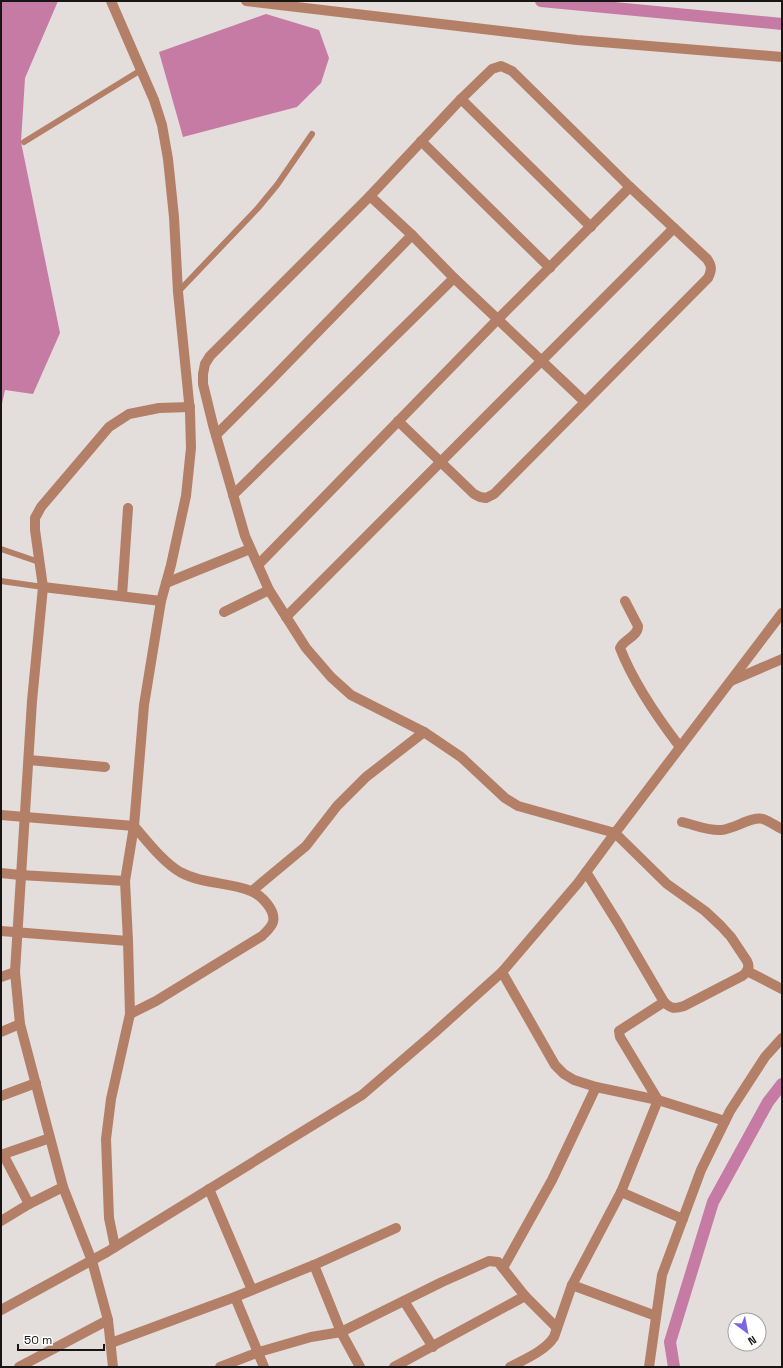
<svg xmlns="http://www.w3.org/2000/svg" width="783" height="1368" font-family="'Space Grotesk',sans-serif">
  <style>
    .water { fill: #c57ba4 }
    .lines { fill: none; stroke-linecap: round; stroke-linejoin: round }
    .canal { stroke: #c57ba4; stroke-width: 12 }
    .service { stroke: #b47f67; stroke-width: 6 }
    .minor { stroke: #b47f67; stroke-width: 10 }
    .tertiary { stroke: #b47f67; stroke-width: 10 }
  </style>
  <rect width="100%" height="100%" fill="#e3dddc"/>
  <g class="water">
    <polygon points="1,1 58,1 25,78 21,142 60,333 33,394 5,390 1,408"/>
    <polygon points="266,14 319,30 329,58 321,83 297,107 183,137 159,52"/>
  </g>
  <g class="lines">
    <g class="canal">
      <polyline points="541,1 782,24"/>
      <polyline points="674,1367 670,1342 713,1202 768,1102 782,1084"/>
    </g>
    <g class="service">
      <polyline points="24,142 141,70"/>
      <polyline points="178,292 258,208 277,185 312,134"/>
      <polyline points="1,549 39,562"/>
      <polyline points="1,581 43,587"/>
    </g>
    <g class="minor">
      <polyline points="111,1 154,100 162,125 168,159 174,217 178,292 190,412 191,448 186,496 171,565 161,601 144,705 134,826 125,881 128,941 130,1014 111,1099 106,1139 109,1218 115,1247"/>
      <polyline points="246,1 577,40 782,57"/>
      <polyline points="461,99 591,227"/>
      <polyline points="421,141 550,268"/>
      <polyline points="370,196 412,235 454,278 584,401"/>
      <path d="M398 421 474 494 480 497 486 498 494 494 708 278C712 270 712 266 707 259L630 187 512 71 501 66 492 69 461 99 370 196 210 356 205 364 203 374V384L213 425 245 536 269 590 306 648 331 677 351 695 424 732 461 757 505 798 518 806 615 833 667 884 705 911 721 926 731 937 747 961C750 967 748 972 742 976L684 1006C675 1009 671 1009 664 1002L619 925 586 872"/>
      <polyline points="216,435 270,381 412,235"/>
      <polyline points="233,495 454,278"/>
      <polyline points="258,565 498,319 630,187"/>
      <polyline points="166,583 250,549"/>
      <polyline points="43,587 161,601"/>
      <polyline points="122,596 128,508"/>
      <path d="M625 601 638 626C638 637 624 639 620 648 634 684 657 717 680 747"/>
      <polyline points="224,612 269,590"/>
      <polyline points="286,617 674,228"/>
      <polyline points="731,681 782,659"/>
      <polyline points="29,760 105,767"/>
      <path d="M1 815 134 826C147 841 163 862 180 872 202 884 228 882 251 891 261 895 276 910 273 922 271 928 266 932 262 936L156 1001 130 1014"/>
      <path d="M682 822C695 825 708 831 721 830 734 829 752 816 763 819 769 821 776 826 782 829"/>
      <polyline points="1,873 20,875 125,881"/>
      <polyline points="252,891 306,846 337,806 366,777 424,732"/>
      <polyline points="1,931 128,941"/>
      <polyline points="747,971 782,989"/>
      <polyline points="502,972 555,1065 564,1074 574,1080 596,1087 658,1100 725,1121"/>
      <polyline points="1,977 15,972"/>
      <polyline points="1,1032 20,1024"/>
      <polyline points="1,1096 36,1083"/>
      <polyline points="3,1154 29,1204"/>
      <polyline points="1,1155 50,1138"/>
      <polyline points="209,1189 252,1290"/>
      <polyline points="621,1192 683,1219"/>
      <polyline points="1,1221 29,1204 63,1187"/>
      <polyline points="314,1265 341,1332 360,1367"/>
      <polyline points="503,1268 552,1180 596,1087"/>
      <polyline points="572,1285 656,1316"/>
      <polyline points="235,1297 264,1367"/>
      <polyline points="404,1301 433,1347"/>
      <polyline points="111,1343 235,1297 314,1265 396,1228"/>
      <polyline points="19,1367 108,1320"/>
      <polyline points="113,1367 108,1320 92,1261 63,1187 20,1024 15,972 32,701 43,587 35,530 35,518 41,507 109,427 129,414 159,408 190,407"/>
      <polyline points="220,1367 259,1352 311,1337 341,1332 442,1282 489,1261 498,1262 525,1296 557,1328"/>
      <polyline points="394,1367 525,1296"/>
      <path d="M510 1367C525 1359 545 1351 554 1337L572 1285 621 1192 658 1100 620 1037 619 1031 664 1002"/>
      <polyline points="649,1367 662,1275 701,1170 730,1111 765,1057 782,1038"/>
    </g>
    <polyline class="tertiary" points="1,1310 107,1252 362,1095 433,1034 502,972 578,883 615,833 782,613"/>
  </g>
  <rect width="783" height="1368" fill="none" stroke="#181615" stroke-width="4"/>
  <g transform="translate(747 1332) rotate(148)"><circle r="19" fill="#ffffff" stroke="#a3a2a1"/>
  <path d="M0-3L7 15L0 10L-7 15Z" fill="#7966e1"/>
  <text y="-6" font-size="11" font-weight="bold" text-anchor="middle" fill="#181615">N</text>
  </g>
  <path d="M18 1344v6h86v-6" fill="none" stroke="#181615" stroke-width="2"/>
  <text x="24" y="1344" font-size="12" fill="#181615" stroke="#ffffff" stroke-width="3" paint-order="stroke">50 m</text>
</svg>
